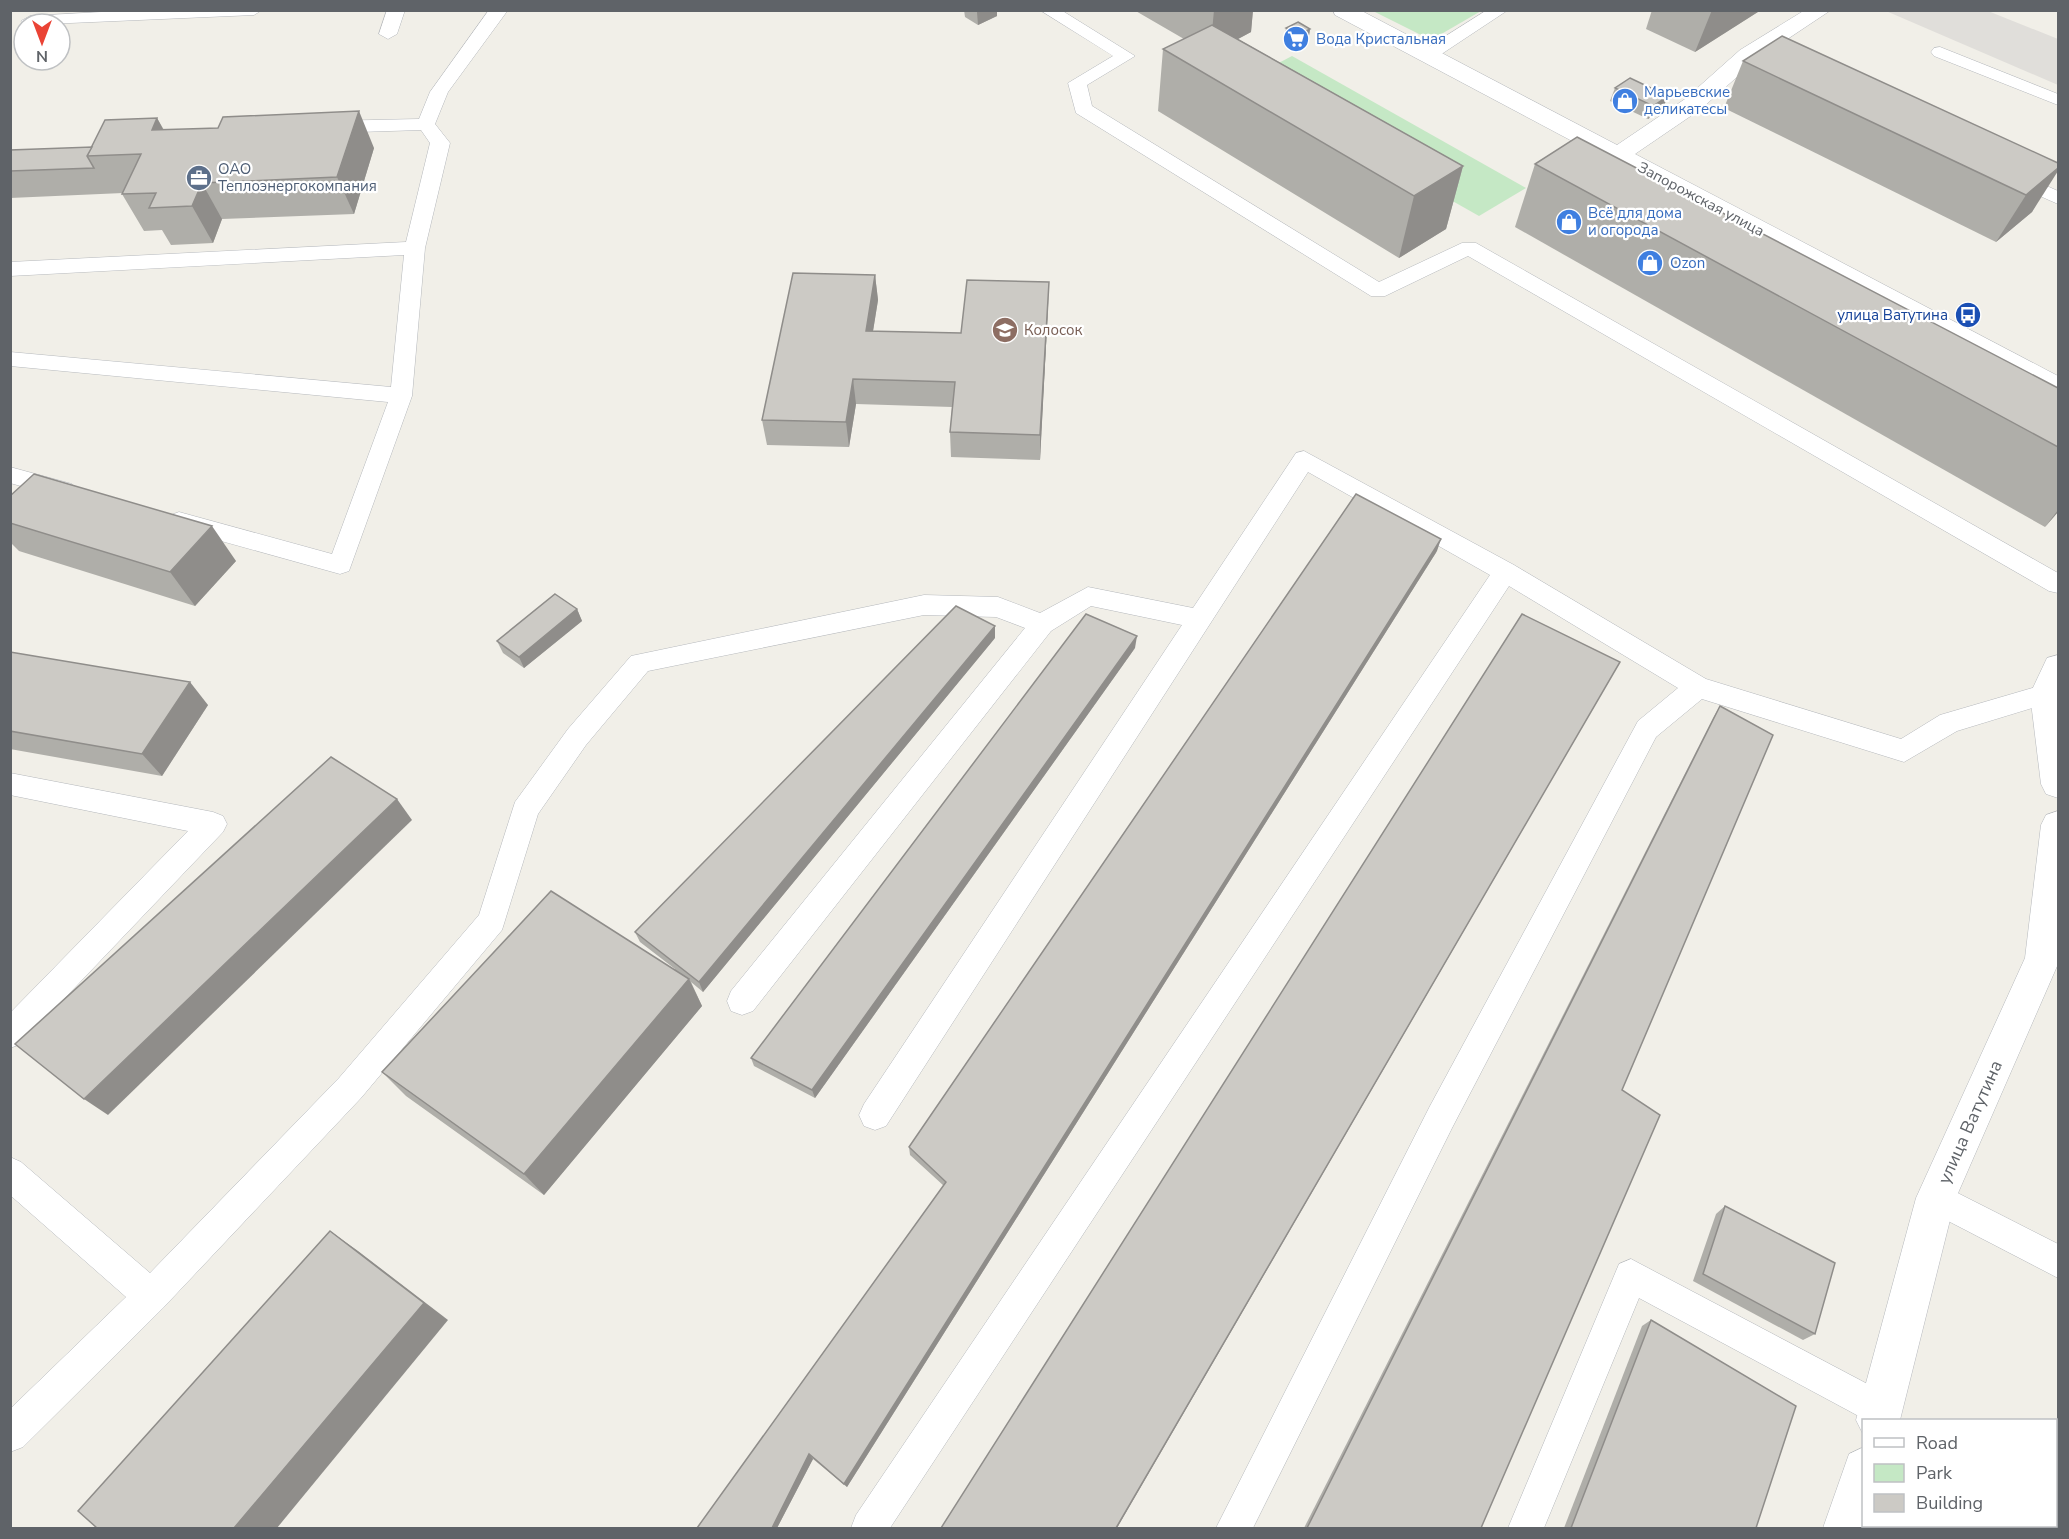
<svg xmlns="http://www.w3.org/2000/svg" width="2069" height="1539" font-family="'Nunito Sans',sans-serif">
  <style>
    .industrial { fill: #e0deda }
    .green { fill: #c5e8c5 }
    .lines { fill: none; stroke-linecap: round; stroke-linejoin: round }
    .lane-casing { stroke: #b5b8bc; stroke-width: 1 }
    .street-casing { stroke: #b5b8bc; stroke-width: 1 }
    .lane { fill: #fff; fill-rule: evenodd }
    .street { fill: #fff; fill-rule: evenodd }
    .wall { fill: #afaea9 }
    .shaded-wall { fill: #8f8d8a }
    .building { fill: #cccac5; stroke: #8f8d8a; stroke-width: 1.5 }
    .labels { text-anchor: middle; stroke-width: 4.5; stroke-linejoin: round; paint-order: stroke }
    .far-shop-label { font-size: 15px; fill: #366cbe; stroke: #fff; text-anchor: start }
    .far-service-label { font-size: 15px; fill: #4e5e75; stroke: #fff; text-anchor: start }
    .far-street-label { font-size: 15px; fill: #5f6368; stroke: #fff }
    .far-transit-label { font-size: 15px; fill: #164399; stroke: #fff; text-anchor: end }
    .far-education-label { font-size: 15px; fill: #785e54; stroke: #fff; text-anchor: start }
    .street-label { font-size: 18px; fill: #5f6368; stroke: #fff }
  </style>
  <rect width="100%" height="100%" fill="#f1efe8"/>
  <polygon class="industrial" points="1886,11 1988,11 2058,39 2058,85"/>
  <g class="green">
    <polygon points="1373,11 1481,10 1481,11 1431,40"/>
    <polygon points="1292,56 1526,188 1479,216 1242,82"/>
  </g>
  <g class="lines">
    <g class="lane-casing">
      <g id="lane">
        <polygon points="137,10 262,10 254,15 24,25 21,21 30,16"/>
        <polygon points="387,10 405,10 397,34 388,39 379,34"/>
        <polygon points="489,10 508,10 448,92 435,124 450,143 425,248 412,396 349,571 340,574 171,527 167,521 171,515 179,512 332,554 388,402 10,366 10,352 391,387 404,255 10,276 10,262 406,242 430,143 421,130 327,133 318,127 327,121 419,119 430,92"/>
        <polygon points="1040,10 1061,10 1135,56 1087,85 1092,106 1379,282 1462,243 1476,243 2058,573 2058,593 2049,591 1468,256 1385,296 1371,296 1076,113 1068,83 1113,56"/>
        <polygon points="1487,10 1508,10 1434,59 1422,59 1419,55 1422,51"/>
        <polygon points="1940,47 2058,94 2058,105 1934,56 1931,52 1934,48"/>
        <polygon points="2013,171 2058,191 2058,204 2006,181 2003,177 2006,173"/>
        <polygon points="1304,451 1514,565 1706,679 1901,739 1940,715 2046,684 2055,687 2058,695 2055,701 1957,731 1904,762 1702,699 1656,737 1452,1128 1253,1528 1216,1528 1430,1106 1638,721 1678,688 1509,586 890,1528 851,1528 856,1515 1490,575 1308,472 886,1126 875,1130 864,1126 859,1115 864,1104 1182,625 1091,606 1051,631 753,1011 742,1015 731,1011 727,1001 731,991 1025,628 996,617 924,615 648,671 586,745 538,814 502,930 361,1098 163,1308 23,1447 10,1452 10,1409 126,1297 10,1195 10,1157 21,1162 150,1273 339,1078 479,915 515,802 568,729 631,656 924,595 998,597 1040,613 1088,587 1193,608 1296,453"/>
        <polygon points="10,467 72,484 76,490 72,496 64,498 10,483"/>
        <polygon points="10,773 213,812 223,816 227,824 223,832 21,1044 10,1048 10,1013 188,831 10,795"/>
        <polygon points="1936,1182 2058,1244 2058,1278 1925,1209 1920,1198 1925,1187"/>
        <polygon points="1631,1259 1894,1398 1900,1410 1895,1420 1866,1420 1639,1298 1544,1528 1508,1528 1619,1264"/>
      </g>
    </g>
    <g class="street-casing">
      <g id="street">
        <polygon points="1333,10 1360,10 1617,145 1685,99 1740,50 1805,10 1831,10 1756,60 1701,109 1635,154 2058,376 2058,396 2048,394 1335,15"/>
        <polygon points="2058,655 2058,798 2046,794 2041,784 2030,694 2047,658"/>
        <polygon points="2058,811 2058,964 1955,1200 1900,1420 1864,1420 1864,1436 1856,1420 1916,1198 2025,958 2041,825 2046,815"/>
        <polygon points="1864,1447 1864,1526 1868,1526 1867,1528 1823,1528 1849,1454"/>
      </g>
    </g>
    <use href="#lane" class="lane"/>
    <use href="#street" class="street"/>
  </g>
  <g class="wall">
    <polygon points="964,10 997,10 997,16 978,25 965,17"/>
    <polygon points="1134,10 1253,10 1251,32 1238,39 1463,166 1446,229 1399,258 1158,111 1163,49 1184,39"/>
    <polygon points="1652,10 1761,10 1695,52 1646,29"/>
    <polygon points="1286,28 1310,29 1308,42 1297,48 1284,41"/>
    <polygon points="1743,61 2058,163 2032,212 1996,242 1724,108"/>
    <polygon points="1615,88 1663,108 1648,119 1610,101"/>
    <polygon points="157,118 164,130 374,148 354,214 222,219 213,243 171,245 162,230 144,231 122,194 123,193 10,198 10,150 92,147"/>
    <polygon points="1535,164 2058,388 2058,512 2045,527 1515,227"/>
    <polygon points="875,275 878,300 873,331 961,333 1048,307 1040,460 951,457 950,432 952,407 856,404 849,447 767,445 762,420"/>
    <polygon points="10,496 236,561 195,606 19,551 10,542"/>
    <polygon points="1437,551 847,1487 813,1459 777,1528 697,1528 944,1186 910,1155 909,1147"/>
    <polygon points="577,609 582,621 524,668 503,653 497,641"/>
    <polygon points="995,638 703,992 691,982 702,1006 544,1195 406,1096 382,1072 675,969 640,942 635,932"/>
    <polygon points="1135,648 815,1098 754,1066 751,1058"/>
    <polygon points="10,652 208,705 162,776 10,749"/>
    <polygon points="1720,706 1622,1090 1481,1528 1304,1528 1713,718"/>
    <polygon points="1725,1206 1815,1334 1803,1340 1693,1281 1716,1214"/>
    <polygon points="1651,1320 1756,1528 1564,1528 1642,1326"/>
  </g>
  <g class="shaded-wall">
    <polygon points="982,10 997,10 997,16 978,25 977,12"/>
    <polygon points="1214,10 1253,10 1251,32 1210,54"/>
    <polygon points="1712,10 1761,10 1695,52"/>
    <polygon points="1310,29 1308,42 1297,48 1299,35"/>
    <polygon points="1668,96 1663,108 1648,119 1653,106"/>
    <polygon points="359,111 374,148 354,214 337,177"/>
    <polygon points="157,118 177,155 152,130"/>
    <polygon points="1463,166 1446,229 1399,258 1414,196"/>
    <polygon points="2058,168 2058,171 2032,212 1996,242 2026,195"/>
    <polygon points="202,183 222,219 213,243 192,206"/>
    <polygon points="875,275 878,300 869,356 866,331"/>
    <polygon points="1049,282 1048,307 1040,460 1040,435"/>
    <polygon points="853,379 856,404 849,447 846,422"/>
    <polygon points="2058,510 2058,512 2045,527"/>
    <polygon points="212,526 236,561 195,606 170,572"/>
    <polygon points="1441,539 1437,551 847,1487 844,1484"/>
    <polygon points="577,609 582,621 524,668 519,657"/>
    <polygon points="995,626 995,638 703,992 699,982"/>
    <polygon points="1137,636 1135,648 815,1098 812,1090"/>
    <polygon points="1613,674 1117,1528 1116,1528"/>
    <polygon points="190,682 208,705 162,776 142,754"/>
    <polygon points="397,799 412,820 108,1115 84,1099"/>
    <polygon points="689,979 702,1006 544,1195 524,1174"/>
    <polygon points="330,1231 358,1251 448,1320 277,1528 234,1528"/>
    <polygon points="809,1454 813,1459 777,1528 772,1528"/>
  </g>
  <g class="building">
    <polygon points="1298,22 1310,29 1299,35 1286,28"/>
    <polygon points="1212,25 1463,166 1414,196 1163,49"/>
    <polygon points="1782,36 2058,163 2058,168 2026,195 1743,61"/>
    <polygon points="1630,78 1668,96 1653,106 1615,88"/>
    <polygon points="359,111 337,177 202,183 192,206 149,208 156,193 122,194 141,154 87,156 105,120 157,118 152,130 218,128 223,117"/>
    <polygon points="1577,137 2058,388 2058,447 1535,164"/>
    <polygon points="92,147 87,156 94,168 10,171 10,150"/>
    <polygon points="793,273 875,275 866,331 961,333 967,280 1049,282 1040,435 950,432 955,382 853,379 846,422 762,420"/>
    <polygon points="34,474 212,526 170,572 10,523 10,496"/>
    <polygon points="1356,494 1441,539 844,1484 809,1454 772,1528 697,1528 946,1182 909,1147"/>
    <polygon points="555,594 577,609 519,657 497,641"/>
    <polygon points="956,606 995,626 699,982 635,932"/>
    <polygon points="1086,614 1137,636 812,1090 751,1058"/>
    <polygon points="1522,614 1620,662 1116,1528 941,1528"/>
    <polygon points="10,652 190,682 142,754 10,731"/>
    <polygon points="1720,706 1773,735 1622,1090 1660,1115 1481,1528 1307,1528"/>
    <polygon points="331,757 397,799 84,1099 15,1044"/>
    <polygon points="551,891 689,979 524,1174 382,1072"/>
    <polygon points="1725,1206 1835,1263 1815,1334 1703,1274"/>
    <polygon points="330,1231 424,1303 234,1528 97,1528 78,1511"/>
    <polygon points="1651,1320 1796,1406 1756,1528 1571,1528"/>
  </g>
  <defs>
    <g id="supermarket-disc" transform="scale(1.35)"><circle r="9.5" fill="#3f7fe0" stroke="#fff"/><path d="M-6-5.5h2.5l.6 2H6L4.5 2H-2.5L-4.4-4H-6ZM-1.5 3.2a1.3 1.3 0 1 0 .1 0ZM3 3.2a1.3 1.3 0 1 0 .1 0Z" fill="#fff"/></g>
    <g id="shop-disc" transform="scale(1.35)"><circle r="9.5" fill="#3f7fe0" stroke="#fff"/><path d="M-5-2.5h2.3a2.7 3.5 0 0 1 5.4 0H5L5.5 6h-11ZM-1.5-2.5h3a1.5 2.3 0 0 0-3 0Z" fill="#fff"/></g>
    <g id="office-disc" transform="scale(1.35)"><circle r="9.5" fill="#5c6f8a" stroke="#fff"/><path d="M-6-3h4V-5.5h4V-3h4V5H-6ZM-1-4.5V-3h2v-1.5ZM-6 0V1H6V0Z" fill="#fff"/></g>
    <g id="bus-disc" transform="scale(1.35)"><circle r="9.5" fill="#1a4fb4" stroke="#fff"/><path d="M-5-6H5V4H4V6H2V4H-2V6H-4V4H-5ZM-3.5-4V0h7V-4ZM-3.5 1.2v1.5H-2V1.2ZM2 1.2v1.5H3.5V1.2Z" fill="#fff"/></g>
    <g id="school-disc" transform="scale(1.35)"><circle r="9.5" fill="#8d6e63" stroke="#fff"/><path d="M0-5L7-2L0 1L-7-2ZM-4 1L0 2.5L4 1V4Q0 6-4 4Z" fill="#fff"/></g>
  </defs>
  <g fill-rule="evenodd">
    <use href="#supermarket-disc" x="1296" y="39"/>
    <use href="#shop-disc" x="1625" y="101"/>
    <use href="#office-disc" x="199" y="178"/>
    <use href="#shop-disc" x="1569" y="222"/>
    <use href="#shop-disc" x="1650" y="263"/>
    <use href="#bus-disc" x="1968" y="315"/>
    <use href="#school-disc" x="1005" y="330"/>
  </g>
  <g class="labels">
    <g class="far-shop-label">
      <text x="1316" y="44">Вода Кристальная</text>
      <text x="1644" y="97">Марьевские<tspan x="1644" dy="17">деликатесы</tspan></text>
      <text x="1588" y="218">Всё для дома<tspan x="1588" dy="17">и огорода</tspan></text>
      <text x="1670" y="268">Ozon</text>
    </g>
    <g class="far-service-label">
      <text x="218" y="174">ОАО<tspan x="218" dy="17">Теплоэнергокомпания</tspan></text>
    </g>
    <g class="far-street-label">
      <text transform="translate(1701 199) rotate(28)" y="5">Запорожская улица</text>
    </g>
    <g class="far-transit-label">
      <text x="1948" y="320">улица Ватутина</text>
    </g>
    <g class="far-education-label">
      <text x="1024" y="335">Колосок</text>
    </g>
    <g class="street-label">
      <text transform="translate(1970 1122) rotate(-66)" y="6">улица Ватутина</text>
    </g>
  </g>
  <rect width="2069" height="1539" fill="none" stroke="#5f6368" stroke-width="24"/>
  <rect x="1862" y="1419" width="195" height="108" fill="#ffffff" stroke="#bfc1c3" stroke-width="1.5"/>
  <rect x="1874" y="1438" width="30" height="9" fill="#ffffff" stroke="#bfc1c3" stroke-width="1.5"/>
  <text x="1916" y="1449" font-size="18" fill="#5f6368">Road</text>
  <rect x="1874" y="1464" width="30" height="18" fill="#c5e8c5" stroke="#bfc1c3" stroke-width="1.5"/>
  <text x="1916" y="1479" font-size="18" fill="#5f6368">Park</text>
  <rect x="1874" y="1494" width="30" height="18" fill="#cccac5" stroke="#bfc1c3" stroke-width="1.5"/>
  <text x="1916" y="1509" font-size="18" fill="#5f6368">Building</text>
  <g transform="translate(42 42) rotate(180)"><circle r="28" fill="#ffffff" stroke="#bfc1c3" stroke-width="1.5"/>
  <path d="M0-4.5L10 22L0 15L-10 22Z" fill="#ea4335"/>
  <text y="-9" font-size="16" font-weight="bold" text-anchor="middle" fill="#5f6368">N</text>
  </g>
</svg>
